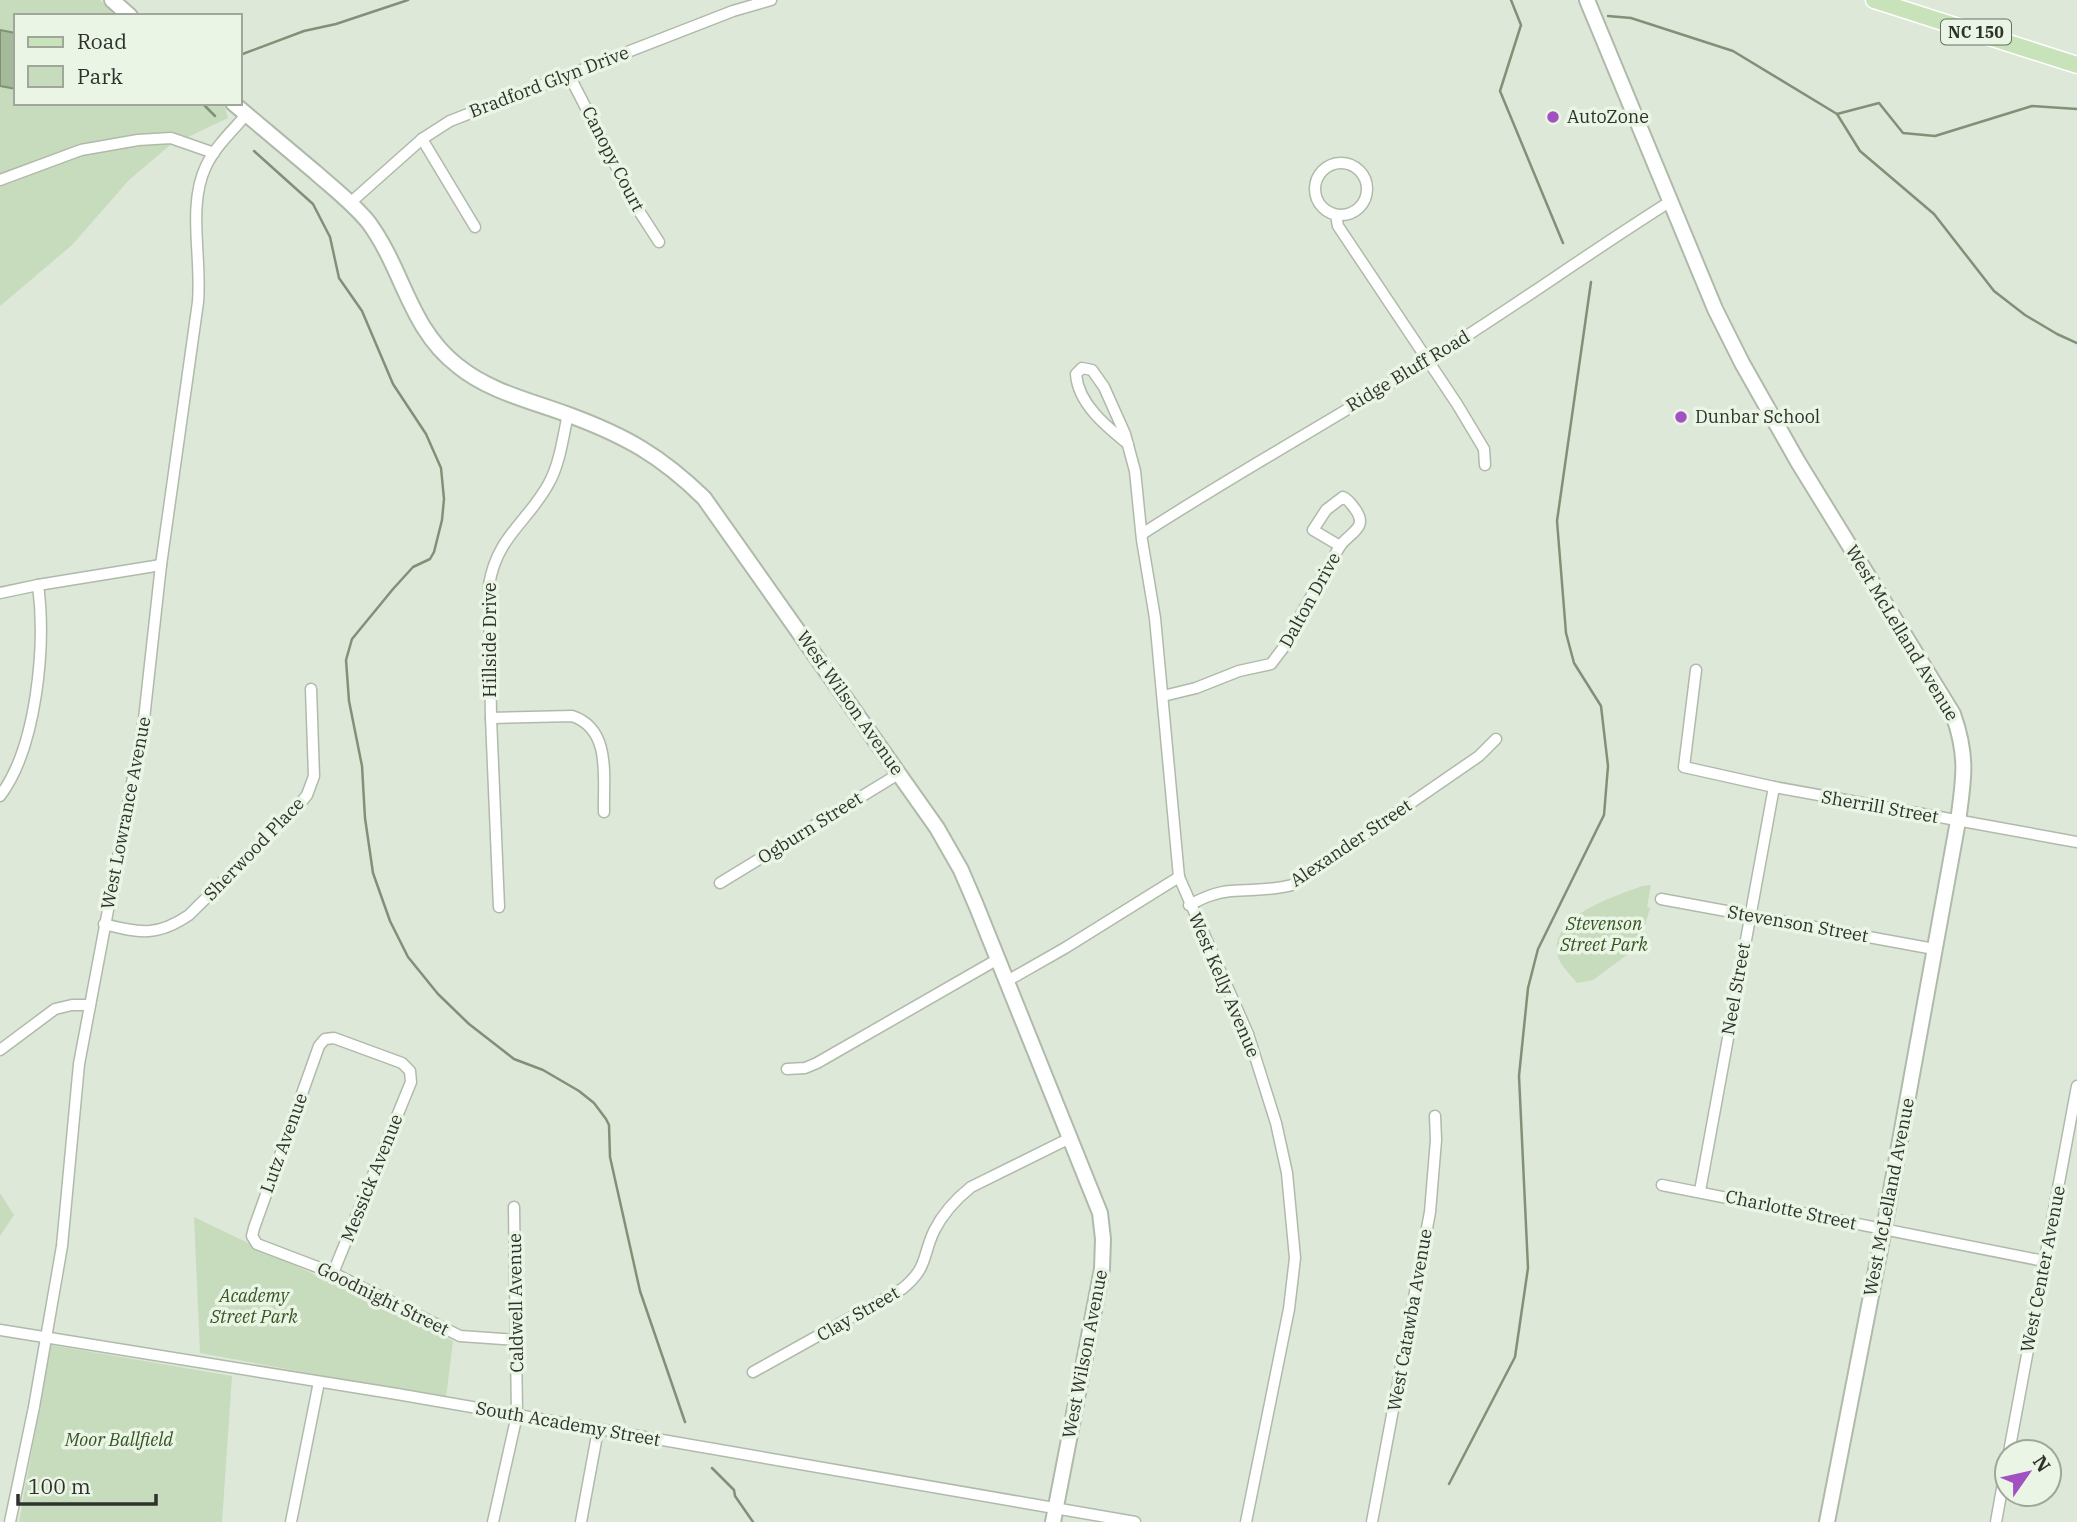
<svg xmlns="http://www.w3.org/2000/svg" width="2077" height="1522" font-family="'IBM Plex Serif',serif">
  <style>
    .green { fill: #c7dcbd }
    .water { fill: #a4ba99; stroke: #819178; stroke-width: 2 }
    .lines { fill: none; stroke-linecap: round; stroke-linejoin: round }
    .stream { stroke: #819178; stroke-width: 2.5 }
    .street-casing { stroke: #b0baab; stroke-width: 13 }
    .secondary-casing { stroke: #b0baab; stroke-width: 18 }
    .primary-casing { stroke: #fff; stroke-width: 19 }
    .street { stroke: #fff; stroke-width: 10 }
    .secondary { stroke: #fff; stroke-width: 14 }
    .primary { stroke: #c8e3ba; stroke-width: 16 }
    .poi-dot { fill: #a251c1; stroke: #eaf5e5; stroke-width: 2.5 }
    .labels { text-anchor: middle; stroke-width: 7; stroke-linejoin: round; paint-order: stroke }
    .shield { fill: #eaf5e5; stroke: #666c64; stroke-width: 2 }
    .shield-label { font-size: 16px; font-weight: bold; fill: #2e322c }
    .street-label { font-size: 18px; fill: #2e322c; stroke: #eaf5e5 }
    .poi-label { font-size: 18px; fill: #2e322c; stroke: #eaf5e5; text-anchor: start }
    .park-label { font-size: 18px; font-style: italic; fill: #355423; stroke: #eaf5e5 }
  </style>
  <rect width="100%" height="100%" fill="#dde8d8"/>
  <g class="green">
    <polygon points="0,0 100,0 118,16 16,16 16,103 220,103 225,108 228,118 169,146 129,180 72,245 0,306"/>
    <path d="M1651 885 1647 907 1650 908 1639 946 1593 980 1577 983C1571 975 1561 966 1558 957 1547 916 1614 897 1642 886Z"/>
    <polygon points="0,1193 14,1215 0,1236"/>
    <polygon points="194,1217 453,1341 446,1398 200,1353"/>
    <polygon points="51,1345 232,1376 222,1522 19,1522"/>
  </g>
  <polygon class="water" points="0,30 16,33 16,89 0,86"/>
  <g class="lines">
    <g class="stream">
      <polyline points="1511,0 1521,25 1500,91 1563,243"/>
      <polyline points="1608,16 1631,18 1733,51 1837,114 1860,151 1934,214 1994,291 2025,315 2057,334 2077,343"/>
      <polyline points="240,55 304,31 336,24 408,0"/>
      <polyline points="202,103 215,116"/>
      <polyline points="1837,114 1879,103 1903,133 1935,136 2032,106 2077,109"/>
      <polyline points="254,151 313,204 330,237 339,278 362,311 393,384 426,434 441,468 444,499 442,520 434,552 430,559 413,567 393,589 352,639 346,660 349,701 362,766 365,818 373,873 390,921 408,957 438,994 469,1024 514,1059 543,1070 579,1091 594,1103 606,1119 609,1125 610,1157 640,1291 685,1422"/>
      <polyline points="712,1468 734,1490 735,1496 753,1522"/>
      <polyline points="1449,1484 1515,1357 1528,1268 1519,1076 1528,988 1538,949 1604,815 1608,766 1601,706 1574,663 1566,633 1557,521 1591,282"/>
    </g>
    <g class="street-casing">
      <g id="street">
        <polyline points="569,75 639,211 659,242"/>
        <polyline points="422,139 475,227"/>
        <circle cx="1341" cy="189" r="26"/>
        <polyline points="0,180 81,150 138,140 171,138 214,153"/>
        <polyline points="350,203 422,139 450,121 733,11 771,0"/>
        <polyline points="1336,215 1338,226 1457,404 1484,449 1485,465"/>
        <path d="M1128 444C1107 427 1078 404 1076 374L1082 368 1092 370 1104 387 1125 434 1135 471 1142 540 1155 618 1179 877 1248 1034 1276 1123 1287 1173 1295 1258 1289 1309 1246 1522"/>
        <path d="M1343 497C1349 500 1351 504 1355 509 1369 528 1350 532 1340 546L1313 530 1326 510Z"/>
        <path d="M1142 534C1235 474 1332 420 1427 361 1510 310 1588 253 1671 201"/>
        <polyline points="38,585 161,565"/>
        <path d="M0 593 38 585C46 645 37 747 0 796"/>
        <polyline points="1696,670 1684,767 1774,787 2077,842"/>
        <polyline points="1163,696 1196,688 1239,671 1271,664 1290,639 1299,618 1340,546"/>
        <path d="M491 718 572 716C612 729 603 778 604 812"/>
        <polyline points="720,883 900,773"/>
        <polyline points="1661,899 1934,949"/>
        <path d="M1189 905C1203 898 1216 892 1231 891 1254 889 1270 891 1292 885L1479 756 1496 739"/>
        <path d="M499 907 491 718 489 585C497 536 528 522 549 483 560 463 563 437 568 414"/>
        <path d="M104 924C140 933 157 937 189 915L294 811 307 795 314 776 311 689"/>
        <polyline points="1007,981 1065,948 1179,877"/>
        <polyline points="0,1050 55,1009 72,1005 90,1005"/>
        <polyline points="787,1069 805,1068 817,1063 998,959"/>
        <polyline points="1662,1185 2044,1261"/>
        <polyline points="1700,1191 1774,787"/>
        <polyline points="333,1273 411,1082 410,1071 402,1063 334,1038 325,1039 319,1046 254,1228 252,1236 257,1244 333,1273 460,1336 517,1340"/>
        <polyline points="0,1330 397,1394 1135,1522"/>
        <path d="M753 1372 902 1289C928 1268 922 1257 934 1231 943 1213 956 1199 971 1187L1070 1138"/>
        <polyline points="2009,1452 2077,1086"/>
        <path d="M10 1522 34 1407 62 1246 79 1064 144 719 161 565 198 302C202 258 187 206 206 166 215 147 232 131 246 115"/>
        <polyline points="291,1522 319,1382"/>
        <polyline points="493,1522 517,1415 514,1207"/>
        <polyline points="581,1522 598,1430"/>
        <polyline points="1372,1522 1430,1212 1436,1140 1435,1116"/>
        <polyline points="1996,1522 2007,1461"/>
      </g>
    </g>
    <g class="secondary-casing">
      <g id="secondary">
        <polyline points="112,0 130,16"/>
        <path d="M1587 0 1715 309 1742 363 1798 462 1953 714C1968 756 1964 778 1958 821L1884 1229 1827 1522"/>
        <path d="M233 103C260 126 288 149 315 172 333 188 354 204 369 223 404 271 409 328 458 366 490 392 532 401 569 415 626 436 661 456 704 498L937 828 961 870 976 905 1100 1213 1103 1239 1102 1269 1053 1522"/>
      </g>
    </g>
    <g class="primary-casing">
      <polyline id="primary" points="1874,0 2077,65"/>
    </g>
    <use href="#street" class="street"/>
    <use href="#secondary" class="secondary"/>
    <use href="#primary" class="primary"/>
  </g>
  <g class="poi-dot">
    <circle cx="1553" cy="117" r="7"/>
    <circle cx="1681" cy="417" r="7"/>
  </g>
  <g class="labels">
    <rect class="shield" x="1941" y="19.5" width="70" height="25" rx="5"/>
    <g class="shield-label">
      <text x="1976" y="38">NC 150</text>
    </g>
    <g class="street-label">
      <text transform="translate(549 82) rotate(-21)" y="6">Bradford Glyn Drive</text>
      <text transform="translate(613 159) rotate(63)" y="6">Canopy Court</text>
      <text transform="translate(1408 371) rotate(-31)" y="6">Ridge Bluff Road</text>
      <text transform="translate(1310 600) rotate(-61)" y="6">Dalton Drive</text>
      <text transform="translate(1902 633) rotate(59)" y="6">West McLelland Avenue</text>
      <text transform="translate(490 640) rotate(-90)" y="6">Hillside Drive</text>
      <text transform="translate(850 703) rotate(55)" y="6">West Wilson Avenue</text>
      <text transform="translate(1880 807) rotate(10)" y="6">Sherrill Street</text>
      <text transform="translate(126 813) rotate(-79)" y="6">West Lowrance Avenue</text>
      <text transform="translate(810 828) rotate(-32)" y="6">Ogburn Street</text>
      <text transform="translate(1351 843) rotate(-34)" y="6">Alexander Street</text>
      <text transform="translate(254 849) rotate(-46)" y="6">Sherwood Place</text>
      <text transform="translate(1798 924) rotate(10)" y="6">Stevenson Street</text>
      <text transform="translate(1224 985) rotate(67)" y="6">West Kelly Avenue</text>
      <text transform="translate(1736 989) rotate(-80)" y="6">Neel Street</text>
      <text transform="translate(284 1143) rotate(-70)" y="6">Lutz Avenue</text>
      <text transform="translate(372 1178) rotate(-68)" y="6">Messick Avenue</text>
      <text transform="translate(1889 1197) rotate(-79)" y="6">West McLelland Avenue</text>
      <text transform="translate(1791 1210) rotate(12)" y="6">Charlotte Street</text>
      <text transform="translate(2043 1269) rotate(-79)" y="6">West Center Avenue</text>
      <text transform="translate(383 1299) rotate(26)" y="6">Goodnight Street</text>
      <text transform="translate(516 1303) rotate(-91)" y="6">Caldwell Avenue</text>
      <text transform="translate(858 1314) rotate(-30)" y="6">Clay Street</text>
      <text transform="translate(1410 1320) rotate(-80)" y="6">West Catawba Avenue</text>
      <text transform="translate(1085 1354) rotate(-79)" y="6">West Wilson Avenue</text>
      <text transform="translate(568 1424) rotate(10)" y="6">South Academy Street</text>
    </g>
    <g class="poi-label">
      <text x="1567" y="123">AutoZone</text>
      <text x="1695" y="423">Dunbar School</text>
    </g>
    <g class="park-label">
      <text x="1604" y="930">Stevenson<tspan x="1604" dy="21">Street Park</tspan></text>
      <text x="254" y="1302">Academy<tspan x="254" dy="21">Street Park</tspan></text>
      <text x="119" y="1446">Moor Ballfield</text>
    </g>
  </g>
  <rect x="14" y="14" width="228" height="91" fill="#eaf5e5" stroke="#9fa79b" stroke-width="2"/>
  <rect x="28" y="37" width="35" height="10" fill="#c8e3ba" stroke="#9fa79b" stroke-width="2"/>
  <text x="77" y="49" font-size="21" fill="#2e322c">Road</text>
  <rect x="28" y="66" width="35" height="21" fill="#c7dcbd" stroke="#9fa79b" stroke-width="2"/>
  <text x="77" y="84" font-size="21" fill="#2e322c">Park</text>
  <g transform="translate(2028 1473) rotate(56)"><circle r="33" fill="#eaf5e5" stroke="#9fa79b" stroke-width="2"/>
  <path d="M0-5L12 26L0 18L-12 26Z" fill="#a251c1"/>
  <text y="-10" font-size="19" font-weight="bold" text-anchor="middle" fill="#2e322c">N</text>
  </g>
  <path d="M18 1494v10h138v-10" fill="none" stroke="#2e322c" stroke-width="3.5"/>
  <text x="28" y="1494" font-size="21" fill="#2e322c" stroke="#eaf5e5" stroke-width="5" paint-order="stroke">100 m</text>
</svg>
